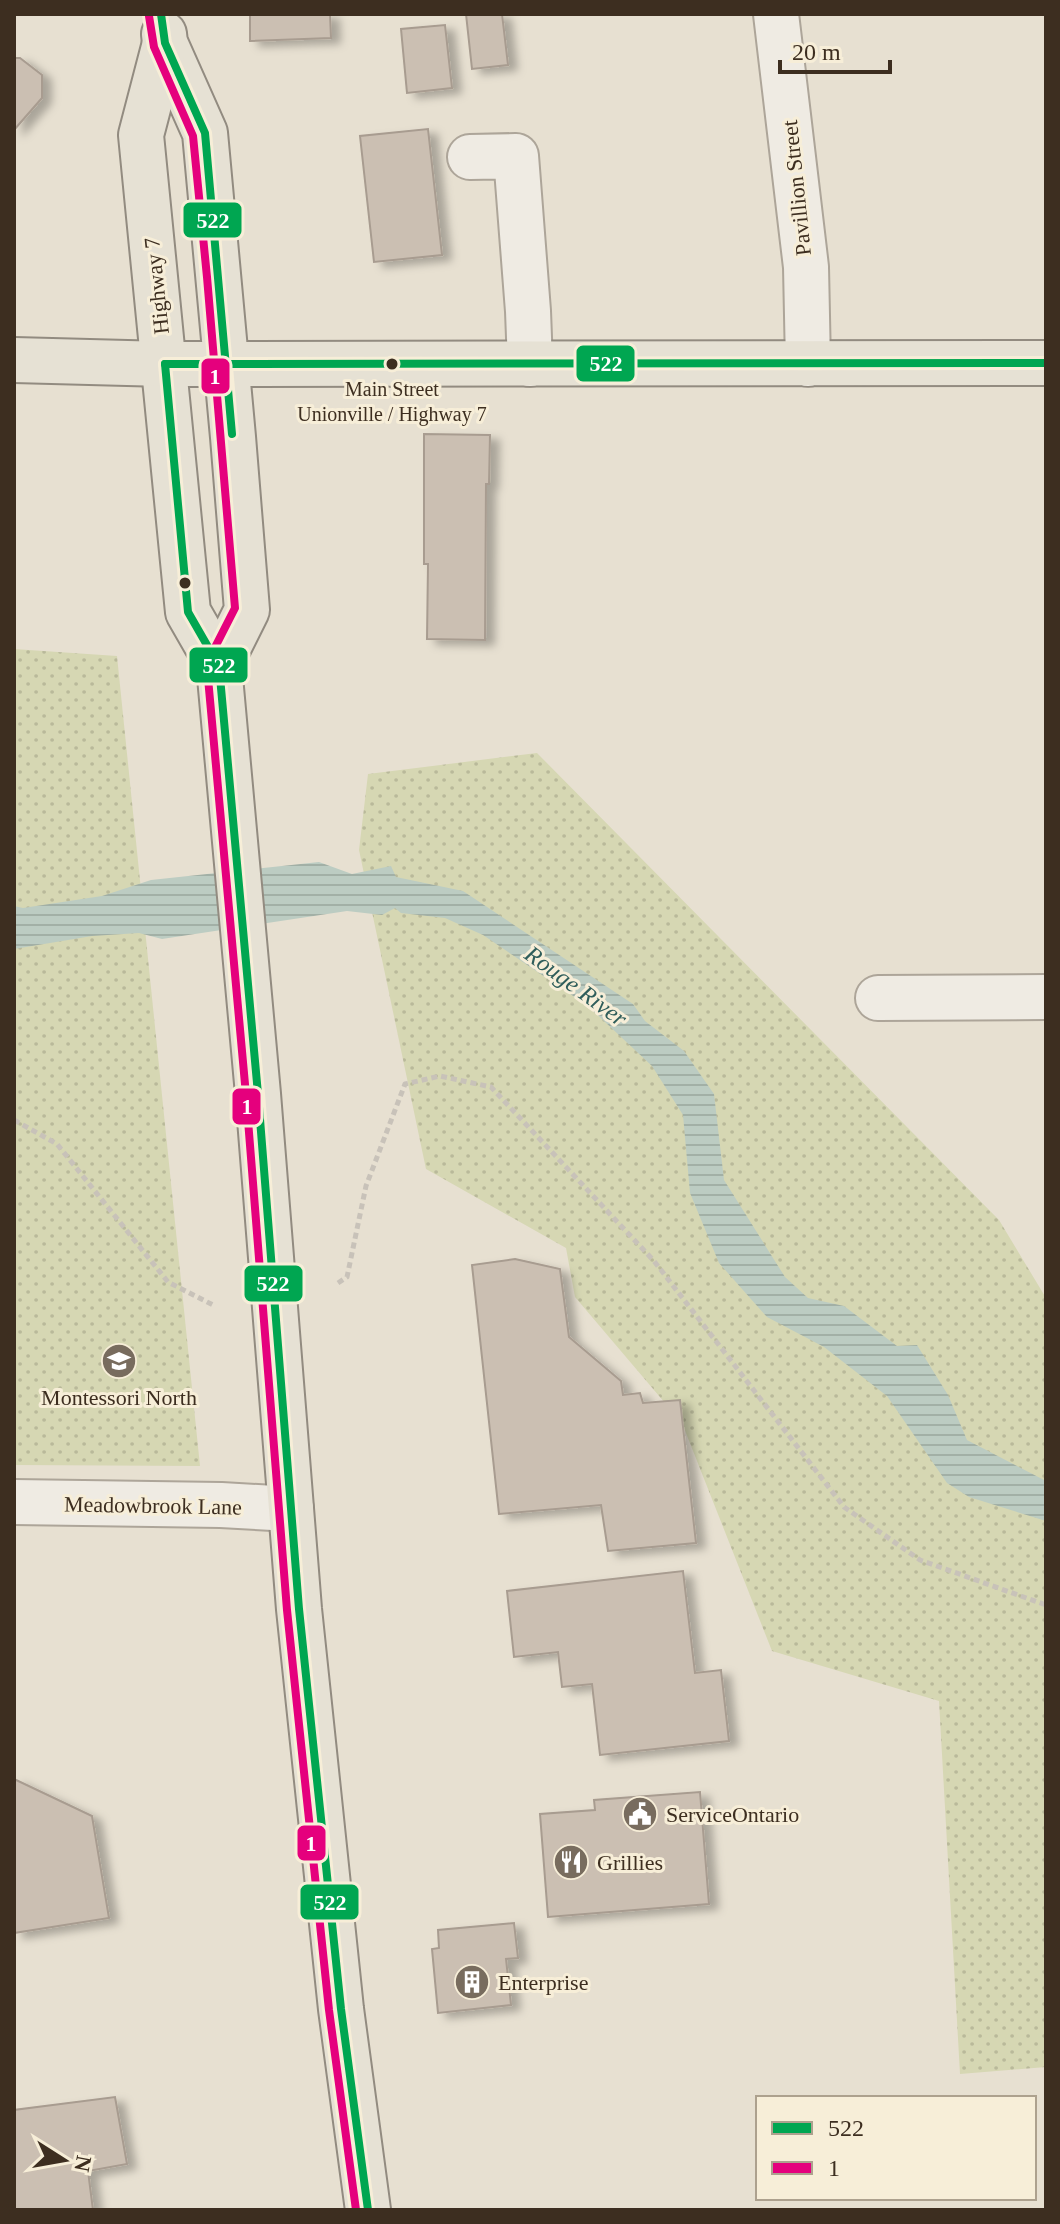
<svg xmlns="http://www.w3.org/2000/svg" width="1060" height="2224" font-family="Georgia,serif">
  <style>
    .park { fill: url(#park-dots) }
    .water { fill: url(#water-rules) }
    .building { fill: #cbbfb2; stroke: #a89c90; stroke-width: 2; filter: url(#shadow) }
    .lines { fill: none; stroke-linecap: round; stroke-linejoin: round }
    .minor-casing { stroke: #ada599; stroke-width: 48 }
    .major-casing { stroke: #928b80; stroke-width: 48 }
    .path { stroke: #c8c2b9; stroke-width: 5; stroke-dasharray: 6 4; stroke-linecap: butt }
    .minor { stroke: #efebe3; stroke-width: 44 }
    .major { stroke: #e6e1d4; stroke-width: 44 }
    .bus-1-casing { stroke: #f7eed8; stroke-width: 14 }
    .bus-2-casing { stroke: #f7eed8; stroke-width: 14 }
    .bus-1 { stroke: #00a651; stroke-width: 8 }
    .bus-2 { stroke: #e5007d; stroke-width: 8 }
    .bus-dot { fill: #3d2e20; stroke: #f7eed8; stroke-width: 3 }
    .labels { text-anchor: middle; stroke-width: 6; stroke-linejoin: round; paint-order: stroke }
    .bus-label { font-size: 20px; fill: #3d2e20; stroke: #f7eed8 }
    .street-label { font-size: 22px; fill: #3d2e20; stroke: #f7eed8 }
    .poi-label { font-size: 22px; fill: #3d2e20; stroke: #f7eed8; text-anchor: start }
    .water-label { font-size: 24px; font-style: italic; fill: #2f5d5a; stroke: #f7eed8 }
    .line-badge { stroke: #f7eed8; stroke-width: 3 }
    .badge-label { font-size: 22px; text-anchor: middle; font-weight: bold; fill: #fff }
  </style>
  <defs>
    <pattern id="park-dots" width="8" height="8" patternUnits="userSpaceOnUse" patternTransform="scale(2)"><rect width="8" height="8" fill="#d6d7b3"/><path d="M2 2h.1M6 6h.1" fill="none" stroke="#b9b99a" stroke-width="1.8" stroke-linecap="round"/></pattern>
    <pattern id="water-rules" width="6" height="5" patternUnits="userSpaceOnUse" patternTransform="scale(2)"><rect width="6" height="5" fill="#bcccc2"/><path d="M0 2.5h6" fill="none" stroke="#a2b0a6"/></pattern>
    <filter id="shadow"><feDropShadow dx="9" dy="5" stdDeviation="4" flood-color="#0004"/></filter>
  </defs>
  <rect width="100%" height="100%" fill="#e7e0d1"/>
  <g class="park">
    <polygon points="14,649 117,656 200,1466 14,1465"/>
    <polygon points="537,753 999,1220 1046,1298 1046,2067 960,2074 939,1701 772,1651 682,1423 575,1297 566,1248 426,1169 359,850 368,774"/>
  </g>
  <polygon class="water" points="319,862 352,874 391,866 396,877 463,891 633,1004 645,1021 684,1051 714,1094 724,1180 785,1277 808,1298 844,1306 897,1346 917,1345 948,1395 967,1440 1046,1481 1046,1521 969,1497 947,1483 887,1396 824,1347 767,1317 719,1263 690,1193 683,1115 652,1066 588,1006 483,935 445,918 401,913 395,908 382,915 347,911 162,939 139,933 92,936 14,949 14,906 23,908 102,896 151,880"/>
  <g class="building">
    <polygon points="250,14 330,14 331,38 250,41"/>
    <polygon points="466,14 502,14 508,65 472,69"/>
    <polygon points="445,25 452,88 407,93 401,29"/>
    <polygon points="14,58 20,58 42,75 42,98 14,130"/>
    <polygon points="428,129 442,255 374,262 360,136"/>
    <polygon points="424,434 490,435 489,484 486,484 485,640 427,639 428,564 424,564"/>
    <polygon points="515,1259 560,1269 569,1337 621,1381 623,1395 640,1393 643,1403 680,1400 696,1543 608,1551 601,1505 499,1514 472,1265"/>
    <polygon points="683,1571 695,1673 721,1670 729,1741 600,1755 592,1684 562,1687 558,1652 514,1657 507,1591"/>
    <polygon points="14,1779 92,1816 109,1918 14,1933"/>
    <polygon points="700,1792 709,1904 548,1917 540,1814 595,1810 594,1800"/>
    <polygon points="514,1923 518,1958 506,1959 511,2005 438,2013 432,1949 439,1948 438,1930"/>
    <polygon points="115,2097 127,2164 88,2171 93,2210 14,2210 14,2110"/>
  </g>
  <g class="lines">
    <g class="minor-casing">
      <g id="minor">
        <polyline points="776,14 806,267 808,364"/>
        <polyline points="470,157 516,156 528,311 530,364"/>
        <polyline points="878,998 1046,997"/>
        <polyline points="14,1502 221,1505 291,1509"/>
      </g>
    </g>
    <g class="major-casing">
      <g id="major">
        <polyline points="164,34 165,43 205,133 233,437 247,610 219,666"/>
        <polyline points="165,43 141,135 188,612 219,666 258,1094 299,1609 341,2009 368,2210"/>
        <polyline points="14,360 165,364 1046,363"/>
      </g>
    </g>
    <g class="path">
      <polyline points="14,1120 57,1144 168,1282 213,1305"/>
      <polyline points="338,1283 347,1277 366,1186 405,1084 440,1076 491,1087 654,1261 844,1507 920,1560 1046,1605"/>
    </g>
    <use href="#minor" class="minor"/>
    <use href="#major" class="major"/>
    <g class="bus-1-casing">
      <g id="bus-1">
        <polyline points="161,14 165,43 205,133 232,434"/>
        <polyline points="165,364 188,612 219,666 258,1094 299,1609 341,2009 368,2210"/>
        <polyline points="165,364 1046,363"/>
      </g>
    </g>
    <g class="bus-2-casing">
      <polyline id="bus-2" points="149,16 154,47 193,136 207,277 235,608 208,661 207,667 246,1095 287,1610 329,2010 356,2210"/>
    </g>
    <use href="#bus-1" class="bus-1"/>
    <use href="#bus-2" class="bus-2"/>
  </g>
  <defs>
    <g id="school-disc" transform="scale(1.8)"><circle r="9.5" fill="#786c5e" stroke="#f7eed8"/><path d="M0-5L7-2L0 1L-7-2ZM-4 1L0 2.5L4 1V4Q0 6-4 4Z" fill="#fff"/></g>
    <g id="civic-disc" transform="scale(1.8)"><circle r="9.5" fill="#786c5e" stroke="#f7eed8"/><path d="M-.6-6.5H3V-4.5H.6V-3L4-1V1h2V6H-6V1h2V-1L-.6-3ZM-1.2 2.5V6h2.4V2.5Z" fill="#fff"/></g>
    <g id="restaurant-disc" transform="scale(1.8)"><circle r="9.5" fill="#786c5e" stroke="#f7eed8"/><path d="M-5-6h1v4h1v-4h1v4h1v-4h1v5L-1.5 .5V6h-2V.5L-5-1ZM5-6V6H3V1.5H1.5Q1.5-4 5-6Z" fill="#fff"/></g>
    <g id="building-disc" transform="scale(1.8)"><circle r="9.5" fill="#786c5e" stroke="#f7eed8"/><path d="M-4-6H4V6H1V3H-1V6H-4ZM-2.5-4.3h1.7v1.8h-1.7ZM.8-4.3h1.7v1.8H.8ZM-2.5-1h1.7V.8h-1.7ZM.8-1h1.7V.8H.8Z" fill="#fff"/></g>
  </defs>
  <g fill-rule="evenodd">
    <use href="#school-disc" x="119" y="1361"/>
    <use href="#civic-disc" x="640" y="1814"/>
    <use href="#restaurant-disc" x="571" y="1862"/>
    <use href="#building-disc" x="472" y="1982"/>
  </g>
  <g class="bus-dot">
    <circle cx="392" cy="364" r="7"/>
    <circle cx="185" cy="583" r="7"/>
  </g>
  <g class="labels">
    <g class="bus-label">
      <text x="392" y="396">Main Street<tspan x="392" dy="25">Unionville / Highway 7</tspan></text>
    </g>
    <g class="street-label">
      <text transform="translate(796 188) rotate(-96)" y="8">Pavillion Street</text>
      <text transform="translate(156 286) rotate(-96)" y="8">Highway 7</text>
      <text transform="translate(153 1505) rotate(1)" y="8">Meadowbrook Lane</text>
    </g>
    <g class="poi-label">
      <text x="119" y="1405" text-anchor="middle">Montessori North</text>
      <text x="666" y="1822">ServiceOntario</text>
      <text x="597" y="1870">Grillies</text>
      <text x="498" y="1990">Enterprise</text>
    </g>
    <g class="water-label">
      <text transform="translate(576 986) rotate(36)" y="8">Rouge River</text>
    </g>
  </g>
  <g class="line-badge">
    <rect x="182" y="201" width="61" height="38" rx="8" fill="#00a651"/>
    <rect x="575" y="344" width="61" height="39" rx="8" fill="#00a651"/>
    <rect x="200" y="357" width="31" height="38" rx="8" fill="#e5007d"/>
    <rect x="188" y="646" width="61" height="38" rx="8" fill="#00a651"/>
    <rect x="231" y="1087" width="31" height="39" rx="8" fill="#e5007d"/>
    <rect x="243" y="1264" width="61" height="39" rx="8" fill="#00a651"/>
    <rect x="296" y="1824" width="31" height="38" rx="8" fill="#e5007d"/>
    <rect x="299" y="1883" width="61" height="38" rx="8" fill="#00a651"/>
  </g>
  <g class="badge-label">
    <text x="213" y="228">522</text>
    <text x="606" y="371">522</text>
    <text x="215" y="384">1</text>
    <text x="219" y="673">522</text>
    <text x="247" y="1114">1</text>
    <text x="273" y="1291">522</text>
    <text x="311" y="1851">1</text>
    <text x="330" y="1910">522</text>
  </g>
  <rect width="1060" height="2224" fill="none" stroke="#3d2e20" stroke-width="32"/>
  <rect x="756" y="2096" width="280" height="104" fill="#f7eed8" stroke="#ada18e" stroke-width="2"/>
  <rect x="772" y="2122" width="40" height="12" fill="#00a651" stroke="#ada18e" stroke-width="2"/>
  <text x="828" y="2136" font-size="24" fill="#3d2e20">522</text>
  <rect x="772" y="2162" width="40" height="12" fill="#e5007d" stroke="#ada18e" stroke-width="2"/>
  <text x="828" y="2176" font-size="24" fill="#3d2e20">1</text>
  <g transform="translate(64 2160) rotate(101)" stroke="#f7eed8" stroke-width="6" paint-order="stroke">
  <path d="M0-6L14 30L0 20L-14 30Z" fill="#3d2e20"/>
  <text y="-12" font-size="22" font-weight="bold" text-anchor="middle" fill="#3d2e20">N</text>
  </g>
  <path d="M780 60v12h110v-12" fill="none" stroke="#3d2e20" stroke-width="4"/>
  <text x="792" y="60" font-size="24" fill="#3d2e20" stroke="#f7eed8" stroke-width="6" paint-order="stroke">20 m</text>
</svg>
